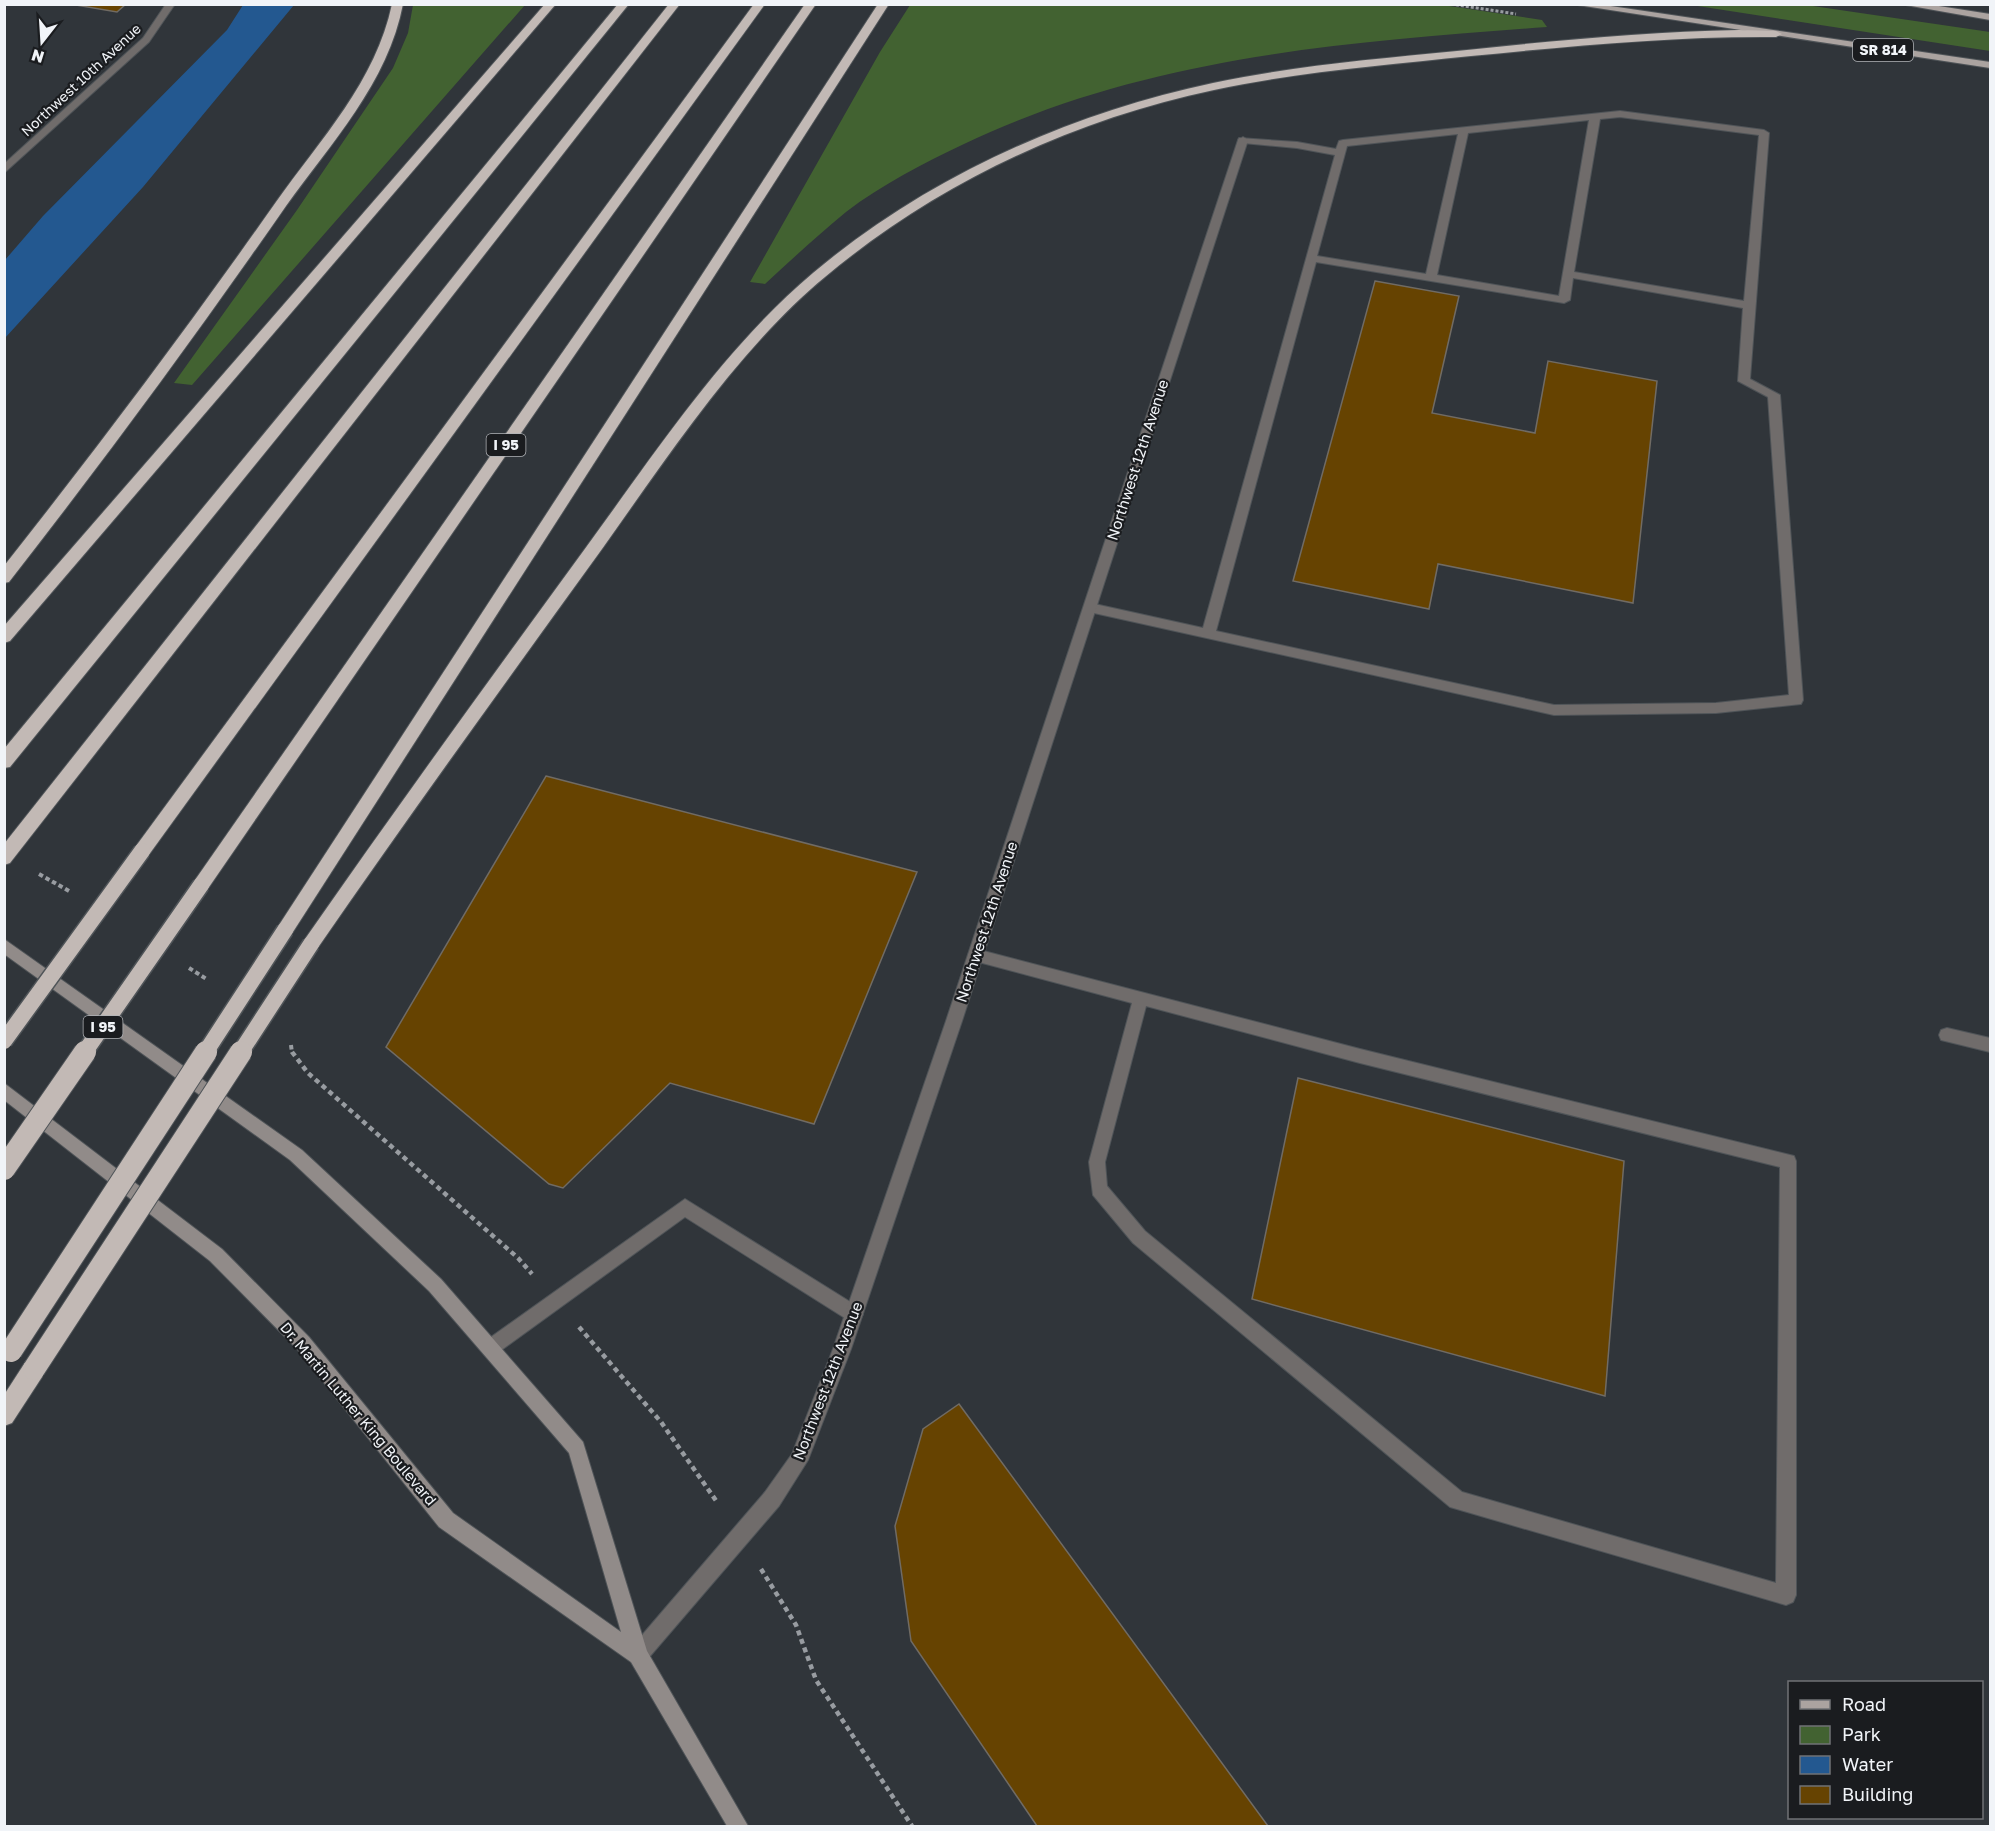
<svg xmlns="http://www.w3.org/2000/svg" width="1995" height="1831" font-family="'Golos Text',sans-serif">
  <style>
    .green { fill: #426231 }
    .water { fill: #235890 }
    .building { fill: #664301; stroke: #706b64; stroke-width: 1.5 }
    .lines { fill: none; stroke-linecap: round; stroke-linejoin: round }
    .service-casing { stroke: #4f5458; stroke-width: 2 }
    .minor-casing { stroke: #4f5458; stroke-width: 2 }
    .secondary-casing { stroke: #4f5458; stroke-width: 2 }
    .primary-casing { stroke: #4f5458; stroke-width: 2 }
    .motorway-casing { stroke: #4f5458; stroke-width: 2 }
    .path-far2 { stroke: #989ca1; stroke-width: 3; stroke-dasharray: 3 2; stroke-linecap: butt }
    .path-far1 { stroke: #989ca1; stroke-width: 4; stroke-dasharray: 4.5 3; stroke-linecap: butt }
    .path { stroke: #989ca1; stroke-width: 4.5; stroke-dasharray: 5 4; stroke-linecap: butt }
    .service { fill: #706c6b; fill-rule: evenodd }
    .minor { fill: #706c6b; fill-rule: evenodd }
    .secondary { fill: #918b89; fill-rule: evenodd }
    .primary { fill: #aba3a0; fill-rule: evenodd }
    .motorway { fill: #c2b9b5; fill-rule: evenodd }
    .motorway-bridge-far1-casing { stroke: #4f5458; stroke-width: 19; stroke-linecap: butt }
    .motorway-bridge-casing { stroke: #4f5458; stroke-width: 24; stroke-linecap: butt }
    .motorway-bridge-far1 { stroke: #c2b9b5; stroke-width: 16 }
    .motorway-bridge { stroke: #c2b9b5; stroke-width: 22 }
    .labels { text-anchor: middle; stroke-width: 4.5; stroke-linejoin: round; paint-order: stroke }
    .shield { fill: #1a1c1f; stroke: #b0b3b7; stroke-width: 1.5 }
    .shield-label { font-size: 14px; font-weight: bold; fill: #f1f4f8 }
    .far-street-label { font-size: 14px; fill: #f1f4f8; stroke: #1a1c1f }
    .street-label { font-size: 15px; fill: #f1f4f8; stroke: #1a1c1f }
  </style>
  <rect width="100%" height="100%" fill="#30353a"/>
  <g class="green">
    <path d="M1436 4 1542 20 1547 27C1346 42 1148 56 964 144 924 163 881 185 846 212 818 235 791 260 765 284L750 282 880 52 910 5Z"/>
    <polygon points="413,5 525,5 192,385 174,383 297,210 393,68 408,33"/>
    <polygon points="1691,5 1806,5 1990,32 1990,51"/>
  </g>
  <polygon class="water" points="243,5 294,5 143,187 5,338 5,260 43,216 227,30"/>
  <g class="building">
    <polygon points="70,4 126,4 117,12"/>
    <polygon points="1375,281 1459,296 1432,413 1535,433 1548,361 1657,381 1633,603 1438,564 1429,609 1293,581"/>
    <polygon points="546,776 917,872 814,1124 670,1083 563,1188 549,1184 386,1047"/>
    <polygon points="1298,1078 1624,1161 1605,1396 1252,1299"/>
    <polygon points="959,1404 1268,1826 1037,1826 911,1641 895,1526 923,1429"/>
  </g>
  <g class="lines">
    <g class="service-casing">
      <g id="service">
        <path d="M1620 111 1764 130 1769 133 1750 379 1780 395 1803 700 1801 704 1716 713 1554 715 1085 611 1083 608 1090 603 1203 628 1335 155 1297 148 1243 143 1238 140 1239 138 1297 142 1336 149 1339 141 1343 140ZM1620 117 1759 135 1744 301 1574 272 1600 119ZM1589 120 1559 296 1437 275 1468 133ZM1458 134 1426 274 1317 256 1347 146ZM1316 262 1564 303 1570 300 1573 278 1743 308 1738 381 1768 397 1789 695 1716 703 1554 705 1216 631Z"/>
        <path d="M976 949 1360 1049 1794 1156 1796 1161V1595L1793 1602 1786 1605 1450 1507 1133 1243 1093 1195 1089 1162 1132 1003 971 960 968 955 971 950ZM1146 1006 1360 1063 1780 1167 1776 1583 1462 1492 1145 1231 1107 1186 1105 1162Z"/>
        <polygon points="1947,1028 1990,1038 1990,1052 1941,1040 1939,1035 1941,1030"/>
        <polygon points="685,1199 860,1308 863,1314 860,1320 854,1323 848,1320 685,1217 496,1354 490,1357 484,1354 481,1348 484,1342"/>
      </g>
    </g>
    <g class="minor-casing">
      <g id="minor">
        <polygon points="166,4 175,4 149,42 4,173 4,164 143,38"/>
        <polygon points="1243,137 1248,140 962,1021 851,1349 808,1460 779,1506 645,1662 638,1665 631,1662 628,1655 631,1648 765,1492 792,1454 833,1349 946,1021 1238,140"/>
      </g>
    </g>
    <g class="secondary-casing">
      <polygon id="secondary" points="4,939 302,1150 441,1279 583,1442 647,1651 748,1826 727,1826 631,1662 439,1527 297,1349 210,1261 4,1100 4,1083 222,1249 309,1337 453,1513 621,1632 569,1453 429,1291 290,1160 4,954"/>
    </g>
    <g class="primary-casing">
      <g id="primary">
        <polygon points="1571,4 1597,4 1990,62 1990,68"/>
        <polygon points="1900,4 1926,4 1990,14 1990,20"/>
      </g>
    </g>
    <g class="motorway-casing">
      <g id="motorway">
        <path d="M392 4H403C388 83 331 143 286 206 197 334 105 459 9 582L4 583V566C98 447 189 326 276 202 320 140 376 81 392 4Z"/>
        <polygon points="545,4 556,4 10,641 4,643 4,626"/>
        <polygon points="618,4 629,4 10,767 4,768 4,749"/>
        <polygon points="669,4 680,4 10,863 4,865 4,844"/>
        <polygon points="754,4 765,4 148,856 142,858 136,856 133,851 136,846"/>
        <polygon points="805,4 816,4 207,890 201,892 195,890 192,885 195,880"/>
        <polygon points="878,4 889,4 291,935 285,938 279,935 276,930 279,925"/>
        <path d="M1739 30 1776 31 1782 34 1776 37C1674 36 1573 46 1471 56 1385 65 1298 72 1214 90 1072 120 936 184 825 277 739 348 666 459 602 549 506 682 410 814 317 949L311 952 305 949 302 944 305 939C397 807 492 676 587 546 655 453 724 348 813 273 927 177 1068 114 1213 83 1293 66 1375 59 1457 51 1551 41 1644 32 1739 30Z"/>
        <polygon points="34,1358 42,1361 45,1369 42,1377 12,1423 4,1426 4,1395 26,1361"/>
      </g>
    </g>
    <polyline class="path-far2" points="1451,4 1516,14"/>
    <g class="path-far1">
      <polyline points="39,874 69,891"/>
      <polyline points="189,968 208,980"/>
      <polyline points="291,1045 292,1053"/>
    </g>
    <g class="path">
      <polyline points="292,1052 308,1073 518,1258 532,1274"/>
      <polyline points="579,1327 661,1422 717,1502"/>
      <polyline points="761,1569 796,1625 816,1680 912,1826"/>
    </g>
    <use href="#service" class="service"/>
    <use href="#minor" class="minor"/>
    <use href="#secondary" class="secondary"/>
    <use href="#primary" class="primary"/>
    <use href="#motorway" class="motorway"/>
    <g class="motorway-bridge-far1-casing">
      <g id="motorway-bridge-far1">
        <polyline points="4,1041 142,851"/>
        <polyline points="84,1053 201,885"/>
        <polyline points="205,1053 285,930"/>
        <polyline points="240,1053 311,944"/>
      </g>
    </g>
    <g class="motorway-bridge-casing">
      <g id="motorway-bridge">
        <polyline points="4,1169 85,1052"/>
        <polyline points="11,1351 206,1052"/>
        <polyline points="34,1369 241,1052"/>
      </g>
    </g>
    <use href="#motorway-bridge-far1" class="motorway-bridge-far1"/>
    <use href="#motorway-bridge" class="motorway-bridge"/>
  </g>
  <g class="labels">
    <g class="shield">
      <rect x="1853" y="39" width="60" height="22" rx="4.5"/>
      <rect x="486.5" y="434" width="39" height="22" rx="4.5"/>
      <rect x="83.5" y="1016" width="39" height="22" rx="4.5"/>
    </g>
    <g class="shield-label">
      <text x="1883" y="55">SR 814</text>
      <text x="506" y="450">I 95</text>
      <text x="103" y="1032">I 95</text>
    </g>
    <g class="far-street-label">
      <text transform="translate(81 80) rotate(-43)" y="5">Northwest 10th Avenue</text>
    </g>
    <g class="street-label">
      <text transform="translate(1138 460) rotate(-72)" y="5">Northwest 12th Avenue</text>
      <text transform="translate(987 922) rotate(-72)" y="5">Northwest 12th Avenue</text>
      <text transform="translate(828 1381) rotate(-69)" y="5">Northwest 12th Avenue</text>
      <text transform="translate(358 1414) rotate(50)" y="5">Dr. Martin Luther King Boulevard</text>
    </g>
  </g>
  <rect width="1995" height="1831" fill="none" stroke="#f1f4f8" stroke-width="12"/>
  <rect x="1788" y="1681" width="195" height="138" fill="#1a1c1f" stroke="#707276" stroke-width="1.5"/>
  <rect x="1800" y="1700" width="30" height="9" fill="#aba3a0" stroke="#707276" stroke-width="1.5"/>
  <text x="1842" y="1711" font-size="18" fill="#f1f4f8">Road</text>
  <rect x="1800" y="1726" width="30" height="18" fill="#426231" stroke="#707276" stroke-width="1.5"/>
  <text x="1842" y="1741" font-size="18" fill="#f1f4f8">Park</text>
  <rect x="1800" y="1756" width="30" height="18" fill="#235890" stroke="#707276" stroke-width="1.5"/>
  <text x="1842" y="1771" font-size="18" fill="#f1f4f8">Water</text>
  <rect x="1800" y="1786" width="30" height="18" fill="#664301" stroke="#707276" stroke-width="1.5"/>
  <text x="1842" y="1801" font-size="18" fill="#f1f4f8">Building</text>
  <g transform="translate(42 42) rotate(197)" stroke="#1a1c1f" stroke-width="4.5" paint-order="stroke">
  <path d="M0-4.5L10 22L0 15L-10 22Z" fill="#f1f4f8"/>
  <text y="-9" font-size="16" font-weight="bold" text-anchor="middle" fill="#f1f4f8">N</text>
  </g>
</svg>
